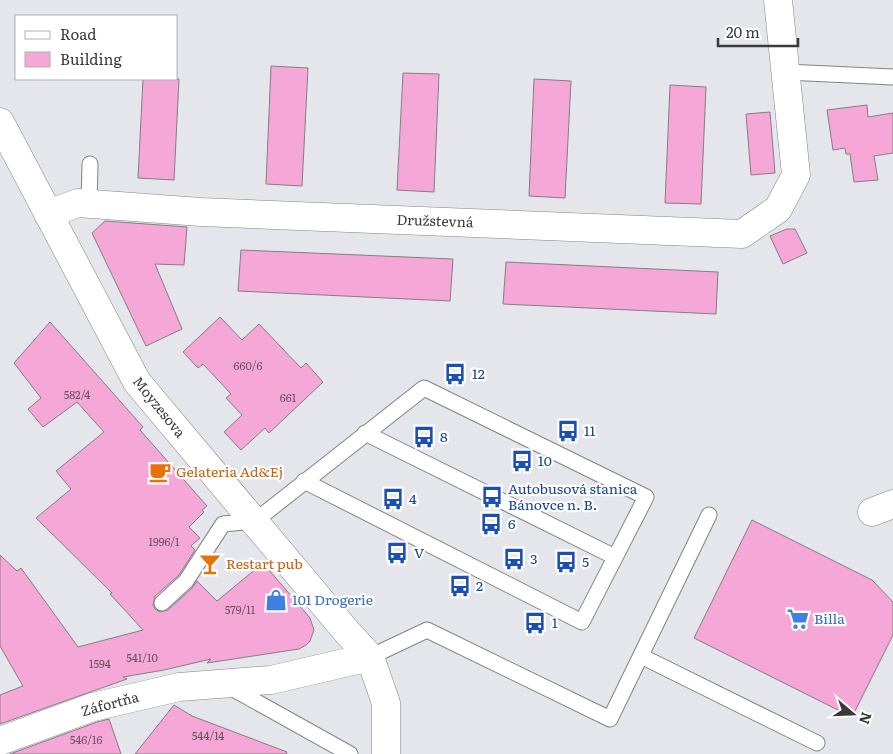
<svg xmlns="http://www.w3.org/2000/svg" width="893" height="754" font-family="Literata,serif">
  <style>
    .building { fill: #f5a7d8; stroke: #847e81 }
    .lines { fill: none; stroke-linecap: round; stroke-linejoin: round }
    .service-casing { stroke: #828388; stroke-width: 17 }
    .minor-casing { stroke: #828388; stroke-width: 29 }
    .service { stroke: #fff; stroke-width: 15 }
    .minor { stroke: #fff; stroke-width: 28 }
    .labels { text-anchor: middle; stroke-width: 4.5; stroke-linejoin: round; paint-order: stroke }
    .number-label { font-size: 11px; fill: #695563 }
    .street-label { font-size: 14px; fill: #3a3a3c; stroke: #fff }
    .transit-label { font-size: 14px; fill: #164399; stroke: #fff; text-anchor: start }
    .food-label { font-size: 14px; fill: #c56008; stroke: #fff; text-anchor: start }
    .shop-label { font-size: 14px; fill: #366cbe; stroke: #fff; text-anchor: start }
  </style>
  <rect width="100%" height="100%" fill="#e5e6ec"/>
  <g class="building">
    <polygon points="271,66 308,68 302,186 266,184"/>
    <polygon points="403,73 439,74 434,192 397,190"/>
    <polygon points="143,79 179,79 174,180 138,178"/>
    <polygon points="534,79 571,81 565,198 529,196"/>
    <polygon points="670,85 706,87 701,204 665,203"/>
    <polygon points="867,105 868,117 893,113 893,153 874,156 878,180 854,182 850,154 846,154 845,148 833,150 827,110"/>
    <polygon points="770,112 775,173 751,175 746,114"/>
    <polygon points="105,221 187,227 184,265 155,264 182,329 146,346 92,233"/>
    <polygon points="787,229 795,229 807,253 783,264 770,236"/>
    <polygon points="241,250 453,259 450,301 238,291"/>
    <polygon points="506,262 718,272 716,314 503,304"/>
    <polygon points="220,317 242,340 259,324 301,368 306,363 323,382 269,433 265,428 241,450 224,432 242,415 226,398 231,394 203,364 198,368 183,352"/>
    <polygon points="50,322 143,427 140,430 207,506 202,510 204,512 189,527 200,538 191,546 195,550 179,575 155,596 153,605 155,609 160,612 168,610 192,588 197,581 217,601 263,563 310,618 314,630 310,641 306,645 299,649 207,663 211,659 164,670 123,677 127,679 0,724 0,695 23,686 0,646 0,555 17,571 21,568 78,647 143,630 110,594 112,593 36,518 71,489 56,471 104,432 77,402 43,427 28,409 41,398 14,363"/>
    <polygon points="752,520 872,580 893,602 893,635 852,717 694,638"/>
    <polygon points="174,705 192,716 287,752 286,754 135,754"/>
    <polygon points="109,719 121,754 10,754 97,722"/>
  </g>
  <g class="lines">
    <g class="service-casing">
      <g id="service">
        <polyline points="786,72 893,77"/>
        <polyline points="89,204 90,164"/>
        <polyline points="365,433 615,557"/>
        <polyline points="162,603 186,581 223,524 255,521 424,388 646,497 582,622 304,481"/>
        <polyline points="641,656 817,743"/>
        <polyline points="370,657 427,630 610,719 709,515"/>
        <polyline points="228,686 350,754"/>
      </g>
    </g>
    <g class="minor-casing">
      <g id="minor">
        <polyline points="0,122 137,382 347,632 370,657 386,703 386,754"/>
        <polyline points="48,214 78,203 201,212 742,234 778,209 796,175 778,0"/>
        <polyline points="872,512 893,504"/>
        <polyline points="0,741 93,707 179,687 271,680 370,657"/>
      </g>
    </g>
    <use href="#service" class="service"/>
    <use href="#minor" class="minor"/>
  </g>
  <defs>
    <g id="bus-bare" transform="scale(1.725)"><path d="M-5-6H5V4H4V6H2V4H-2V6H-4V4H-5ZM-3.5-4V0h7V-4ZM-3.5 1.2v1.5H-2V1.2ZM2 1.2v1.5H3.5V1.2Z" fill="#1a4fb4" stroke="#fff" stroke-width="2.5" paint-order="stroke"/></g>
    <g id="cafe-bare" transform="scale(1.725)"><path d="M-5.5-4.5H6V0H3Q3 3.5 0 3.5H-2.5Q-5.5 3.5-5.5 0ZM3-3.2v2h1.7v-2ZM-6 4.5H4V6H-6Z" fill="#e8710a" stroke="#fff" stroke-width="2.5" paint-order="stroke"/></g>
    <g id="bar-bare" transform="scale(1.725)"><path d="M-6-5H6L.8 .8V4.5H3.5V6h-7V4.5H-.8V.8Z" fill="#e8710a" stroke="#fff" stroke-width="2.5" paint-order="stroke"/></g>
    <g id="shop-bare" transform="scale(1.725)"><path d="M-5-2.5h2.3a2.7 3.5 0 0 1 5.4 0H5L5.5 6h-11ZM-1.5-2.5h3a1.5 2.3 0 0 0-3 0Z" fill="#3f7fe0" stroke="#fff" stroke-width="2.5" paint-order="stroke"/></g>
    <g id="supermarket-bare" transform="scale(1.725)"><path d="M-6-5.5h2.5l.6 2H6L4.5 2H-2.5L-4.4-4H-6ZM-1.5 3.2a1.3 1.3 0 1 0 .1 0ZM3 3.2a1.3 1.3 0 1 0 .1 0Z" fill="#3f7fe0" stroke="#fff" stroke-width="2.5" paint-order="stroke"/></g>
  </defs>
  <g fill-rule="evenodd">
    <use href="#bus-bare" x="455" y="374"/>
    <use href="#bus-bare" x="568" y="431"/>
    <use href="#bus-bare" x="424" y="437"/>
    <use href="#bus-bare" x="522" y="461"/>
    <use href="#cafe-bare" x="160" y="472"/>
    <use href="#bus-bare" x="492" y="497"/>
    <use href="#bus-bare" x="393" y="499"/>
    <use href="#bus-bare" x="491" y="524"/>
    <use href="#bus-bare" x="397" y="553"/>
    <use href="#bus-bare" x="514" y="559"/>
    <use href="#bus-bare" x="566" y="562"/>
    <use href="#bar-bare" x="210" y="564"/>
    <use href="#bus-bare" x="460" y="586"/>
    <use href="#shop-bare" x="276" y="600"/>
    <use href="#supermarket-bare" x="798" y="619"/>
    <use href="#bus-bare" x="535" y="623"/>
  </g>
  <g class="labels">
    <g class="number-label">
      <text x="248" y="370">660/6</text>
      <text x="77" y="399">582/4</text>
      <text x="288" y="402">661</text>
      <text x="164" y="546">1996/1</text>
      <text x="240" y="614">579/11</text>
      <text x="142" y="662">541/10</text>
      <text x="100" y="668">1594</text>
      <text x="208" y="740">544/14</text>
      <text x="86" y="744">546/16</text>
    </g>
    <g class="street-label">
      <text transform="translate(435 221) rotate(2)" y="5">Družstevná</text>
      <text transform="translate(159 407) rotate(51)" y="5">Moyzesova</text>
      <text transform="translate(110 704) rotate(-15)" y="5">Záfortňa</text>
    </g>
    <g class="transit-label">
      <text x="472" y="379">12</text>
      <text x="584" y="436">11</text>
      <text x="440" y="442">8</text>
      <text x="538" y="466">10</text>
      <text x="508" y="494">Autobusová stanica<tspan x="508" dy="16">Bánovce n. B.</tspan></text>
      <text x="409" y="504">4</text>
      <text x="508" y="529">6</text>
      <text x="414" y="558">V</text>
      <text x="530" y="564">3</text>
      <text x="582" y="567">5</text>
      <text x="476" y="591">2</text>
      <text x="552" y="628">1</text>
    </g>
    <g class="food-label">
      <text x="176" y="477">Gelateria Ad&amp;Ej</text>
      <text x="226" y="569">Restart pub</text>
    </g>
    <g class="shop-label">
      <text x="292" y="605">101 Drogerie</text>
      <text x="814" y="624">Billa</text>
    </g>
  </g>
  <rect x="15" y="15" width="162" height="65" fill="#ffffff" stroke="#b0b0b1"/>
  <rect x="25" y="31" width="25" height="8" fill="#ffffff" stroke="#b0b0b1"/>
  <text x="60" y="40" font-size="15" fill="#3a3a3c">Road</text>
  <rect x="25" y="52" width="25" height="15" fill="#f5a7d8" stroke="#b0b0b1"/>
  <text x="60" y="65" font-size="15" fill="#3a3a3c">Building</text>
  <g transform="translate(853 714) rotate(109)" stroke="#ffffff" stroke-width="4" paint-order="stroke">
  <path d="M0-4L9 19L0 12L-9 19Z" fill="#3a3a3c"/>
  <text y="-8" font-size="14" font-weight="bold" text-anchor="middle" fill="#3a3a3c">N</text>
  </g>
  <path d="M718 38v8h80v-8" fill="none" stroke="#3a3a3c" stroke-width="2.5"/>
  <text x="726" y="38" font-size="15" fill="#3a3a3c" stroke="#ffffff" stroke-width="4" paint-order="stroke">20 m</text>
</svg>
